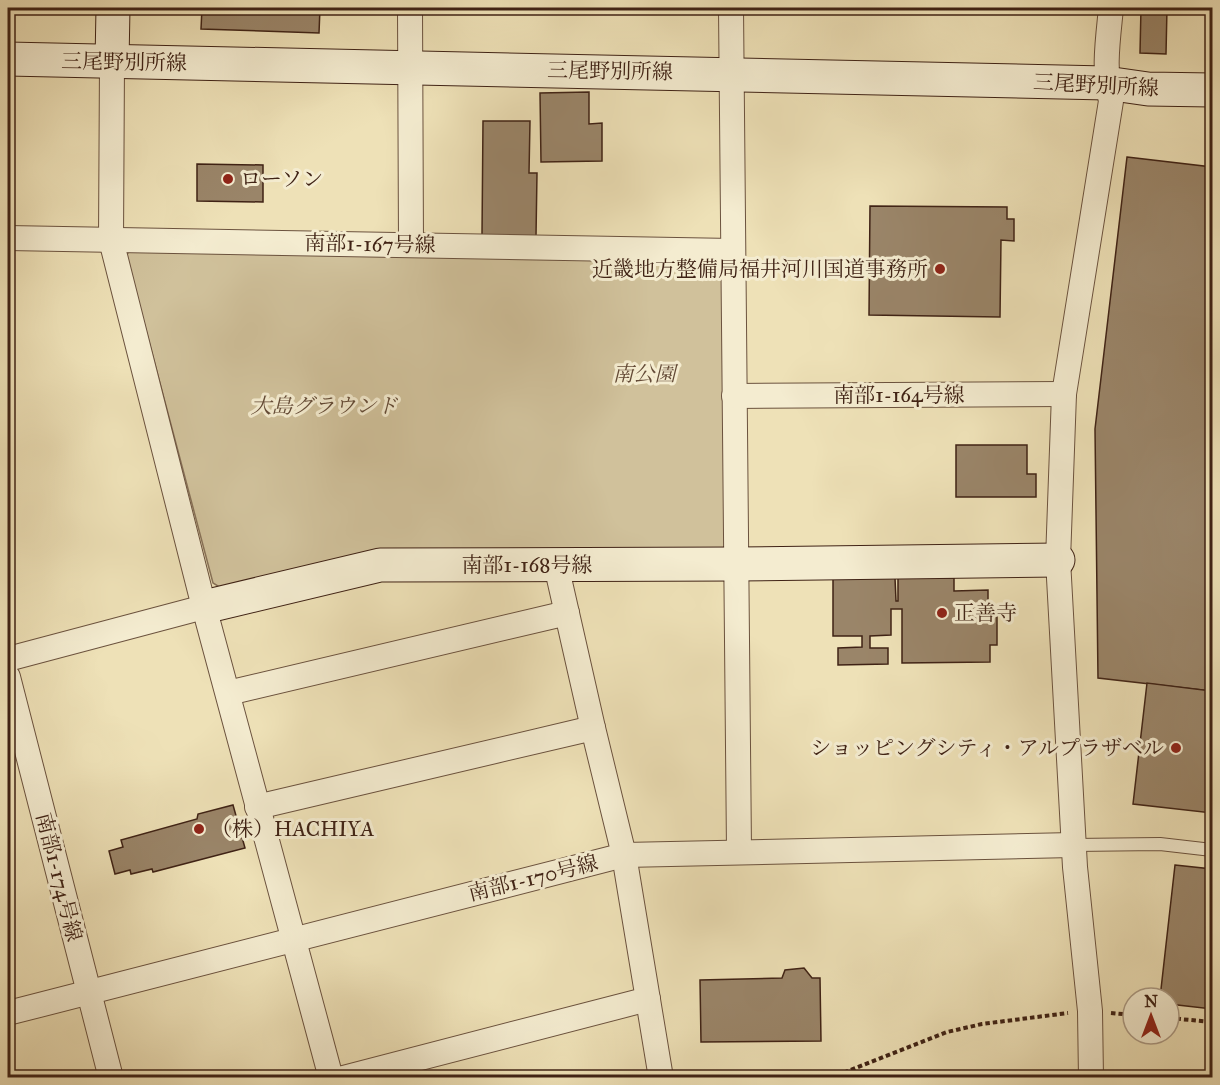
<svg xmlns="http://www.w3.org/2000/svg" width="1220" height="1085" font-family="'IM FELL Great Primer','Noto Serif JP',serif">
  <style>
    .green { fill: #d0c19b; stroke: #887258; stroke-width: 1.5 }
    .building { fill: #9a8569; stroke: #3f2215; stroke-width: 1.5 }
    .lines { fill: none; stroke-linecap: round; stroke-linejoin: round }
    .lane-casing { stroke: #6b523e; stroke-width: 14 }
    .street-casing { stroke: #6b523e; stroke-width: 26 }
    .secondary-casing { stroke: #3f2215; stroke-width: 35 }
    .path { stroke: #3f2215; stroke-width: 4; stroke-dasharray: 4.5 3; stroke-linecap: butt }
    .lane { stroke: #f4ecd0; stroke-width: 12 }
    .street { stroke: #f4ecd0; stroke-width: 24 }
    .secondary { stroke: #f4ecd0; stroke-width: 33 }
    .poi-dot { fill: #8f2418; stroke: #f4ecd0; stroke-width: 2 }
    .labels { text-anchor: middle; stroke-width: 6; stroke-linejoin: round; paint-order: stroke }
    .street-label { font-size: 21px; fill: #3f2215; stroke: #f4ecd0 }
    .poi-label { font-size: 21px; fill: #3f2215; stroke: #f4ecd0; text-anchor: start }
    .park-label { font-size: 21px; font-style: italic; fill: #634a36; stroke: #f4ecd0 }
  </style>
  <rect width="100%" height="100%" fill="#eee1b7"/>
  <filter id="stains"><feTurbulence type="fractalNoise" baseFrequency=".00333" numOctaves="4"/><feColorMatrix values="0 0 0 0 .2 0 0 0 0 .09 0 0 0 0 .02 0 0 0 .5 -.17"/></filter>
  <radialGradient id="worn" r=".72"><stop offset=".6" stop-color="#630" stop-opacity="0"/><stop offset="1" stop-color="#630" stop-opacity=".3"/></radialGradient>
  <polygon class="green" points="132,249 717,262 724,269 726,545 720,551 221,588 213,583 126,255"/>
  <g class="building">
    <polygon points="202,8 320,8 319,33 201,29"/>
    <polygon points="1141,8 1167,8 1166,54 1140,53"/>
    <polygon points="589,92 589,124 602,123 602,161 541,162 540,93"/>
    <polygon points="483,121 530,121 529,173 537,173 536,236 482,235"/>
    <polygon points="1127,157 1212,167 1211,691 1098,678 1095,429"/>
    <polygon points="197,164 263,165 263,202 197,201"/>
    <polygon points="870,206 1007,207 1007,219 1014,219 1014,241 1001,240 1000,317 869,315"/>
    <polygon points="956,445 1027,445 1027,474 1036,474 1036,497 956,497"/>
    <polygon points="833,578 895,578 896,601 898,601 898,578 954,578 954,591 988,590 988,611 997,611 997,645 990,645 990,662 902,663 902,609 891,609 891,635 870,636 870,648 888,648 888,664 838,665 838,648 862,647 862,636 833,636"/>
    <polygon points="1212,679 1212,813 1133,804 1147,683 1211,691"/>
    <polygon points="233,805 245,848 153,872 152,869 131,874 130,870 115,874 109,851 123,847 121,840 197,819 198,814"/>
    <polygon points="1175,865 1212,869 1212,1009 1169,1004 1169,998 1160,998"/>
    <polygon points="804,968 812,978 820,978 821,1041 701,1042 700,980 782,978 785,970"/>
  </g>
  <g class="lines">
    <g class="lane-casing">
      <polyline id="lane" points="1073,845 1160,844 1212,850"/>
    </g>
    <g class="street-casing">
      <g id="street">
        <polyline points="410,8 411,244"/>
        <polyline points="731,8 739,851"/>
        <polyline points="112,62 111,240 204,607 331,1078"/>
        <polyline points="8,238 733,251"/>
        <polyline points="734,396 1064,394"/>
        <polyline points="556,565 593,728 624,855 661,1078"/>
        <polyline points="8,659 204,607"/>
        <polyline points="8,677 111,1078"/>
        <polyline points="228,693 567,613"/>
        <polyline points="257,807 593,728"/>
        <polyline points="8,1013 624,855 1073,845"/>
        <polyline points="343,1078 648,999"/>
        <path d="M1091 1078 1090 1011 1075 867 1058 560 1064 394 1111 101C1103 70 1108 39 1111 8"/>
      </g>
    </g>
    <g class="secondary-casing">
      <g id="secondary">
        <polyline points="8,59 1106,83 1148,89 1212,90"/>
        <polyline points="112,62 113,8"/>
        <polyline points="204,607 380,565 737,564 1058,560"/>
      </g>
    </g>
    <g class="path">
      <polyline points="1111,1013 1133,1015"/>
      <polyline points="1169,1018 1212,1022"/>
      <polyline points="830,1078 947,1032 982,1024 1068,1013"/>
    </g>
    <use href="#lane" class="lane"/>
    <use href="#street" class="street"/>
    <use href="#secondary" class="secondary"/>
  </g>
  <g class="poi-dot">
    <circle cx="228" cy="179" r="6"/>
    <circle cx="940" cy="269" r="6"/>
    <circle cx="942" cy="613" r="6"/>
    <circle cx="1176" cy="748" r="6"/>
    <circle cx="199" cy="829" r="6"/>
  </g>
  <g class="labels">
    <g class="street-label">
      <text transform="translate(124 62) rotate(1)" y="7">三尾野別所線</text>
      <text transform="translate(610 71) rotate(1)" y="7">三尾野別所線</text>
      <text transform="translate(1096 85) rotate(3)" y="7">三尾野別所線</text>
      <text transform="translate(370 244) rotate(1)" y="7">南部1-167号線</text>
      <text x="899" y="402">南部1-164号線</text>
      <text x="527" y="572">南部1-168号線</text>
      <text transform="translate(59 877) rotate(76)" y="7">南部1-174号線</text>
      <text transform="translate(533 878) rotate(-14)" y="7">南部1-170号線</text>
    </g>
    <g class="poi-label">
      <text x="240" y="186">ローソン</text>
      <text x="928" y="276" text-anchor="end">近畿地方整備局福井河川国道事務所</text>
      <text x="954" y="620">正善寺</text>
      <text x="1164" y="755" text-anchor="end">ショッピングシティ・アルプラザベル</text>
      <text x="211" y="836">（株）HACHIYA</text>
    </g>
    <g class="park-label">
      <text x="644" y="381">南公園</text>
      <text x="324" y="413">大島グラウンド</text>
    </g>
  </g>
  <rect width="1220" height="1085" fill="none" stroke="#eee1b7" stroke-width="30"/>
  <rect x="9" y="9" width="1202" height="1067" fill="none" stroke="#3f2215" stroke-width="3"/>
  <rect x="15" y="15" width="1190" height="1055" fill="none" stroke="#3f2215" stroke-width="1.5"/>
  <g transform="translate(1151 1016)"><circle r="28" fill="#f4ecd0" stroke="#ac9b85" stroke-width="1.5"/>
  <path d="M0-4.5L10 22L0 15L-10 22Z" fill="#8f2418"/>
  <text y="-9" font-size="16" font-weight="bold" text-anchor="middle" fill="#3f2215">N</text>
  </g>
  <rect width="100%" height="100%" filter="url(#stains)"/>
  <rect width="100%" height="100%" fill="url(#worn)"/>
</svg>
